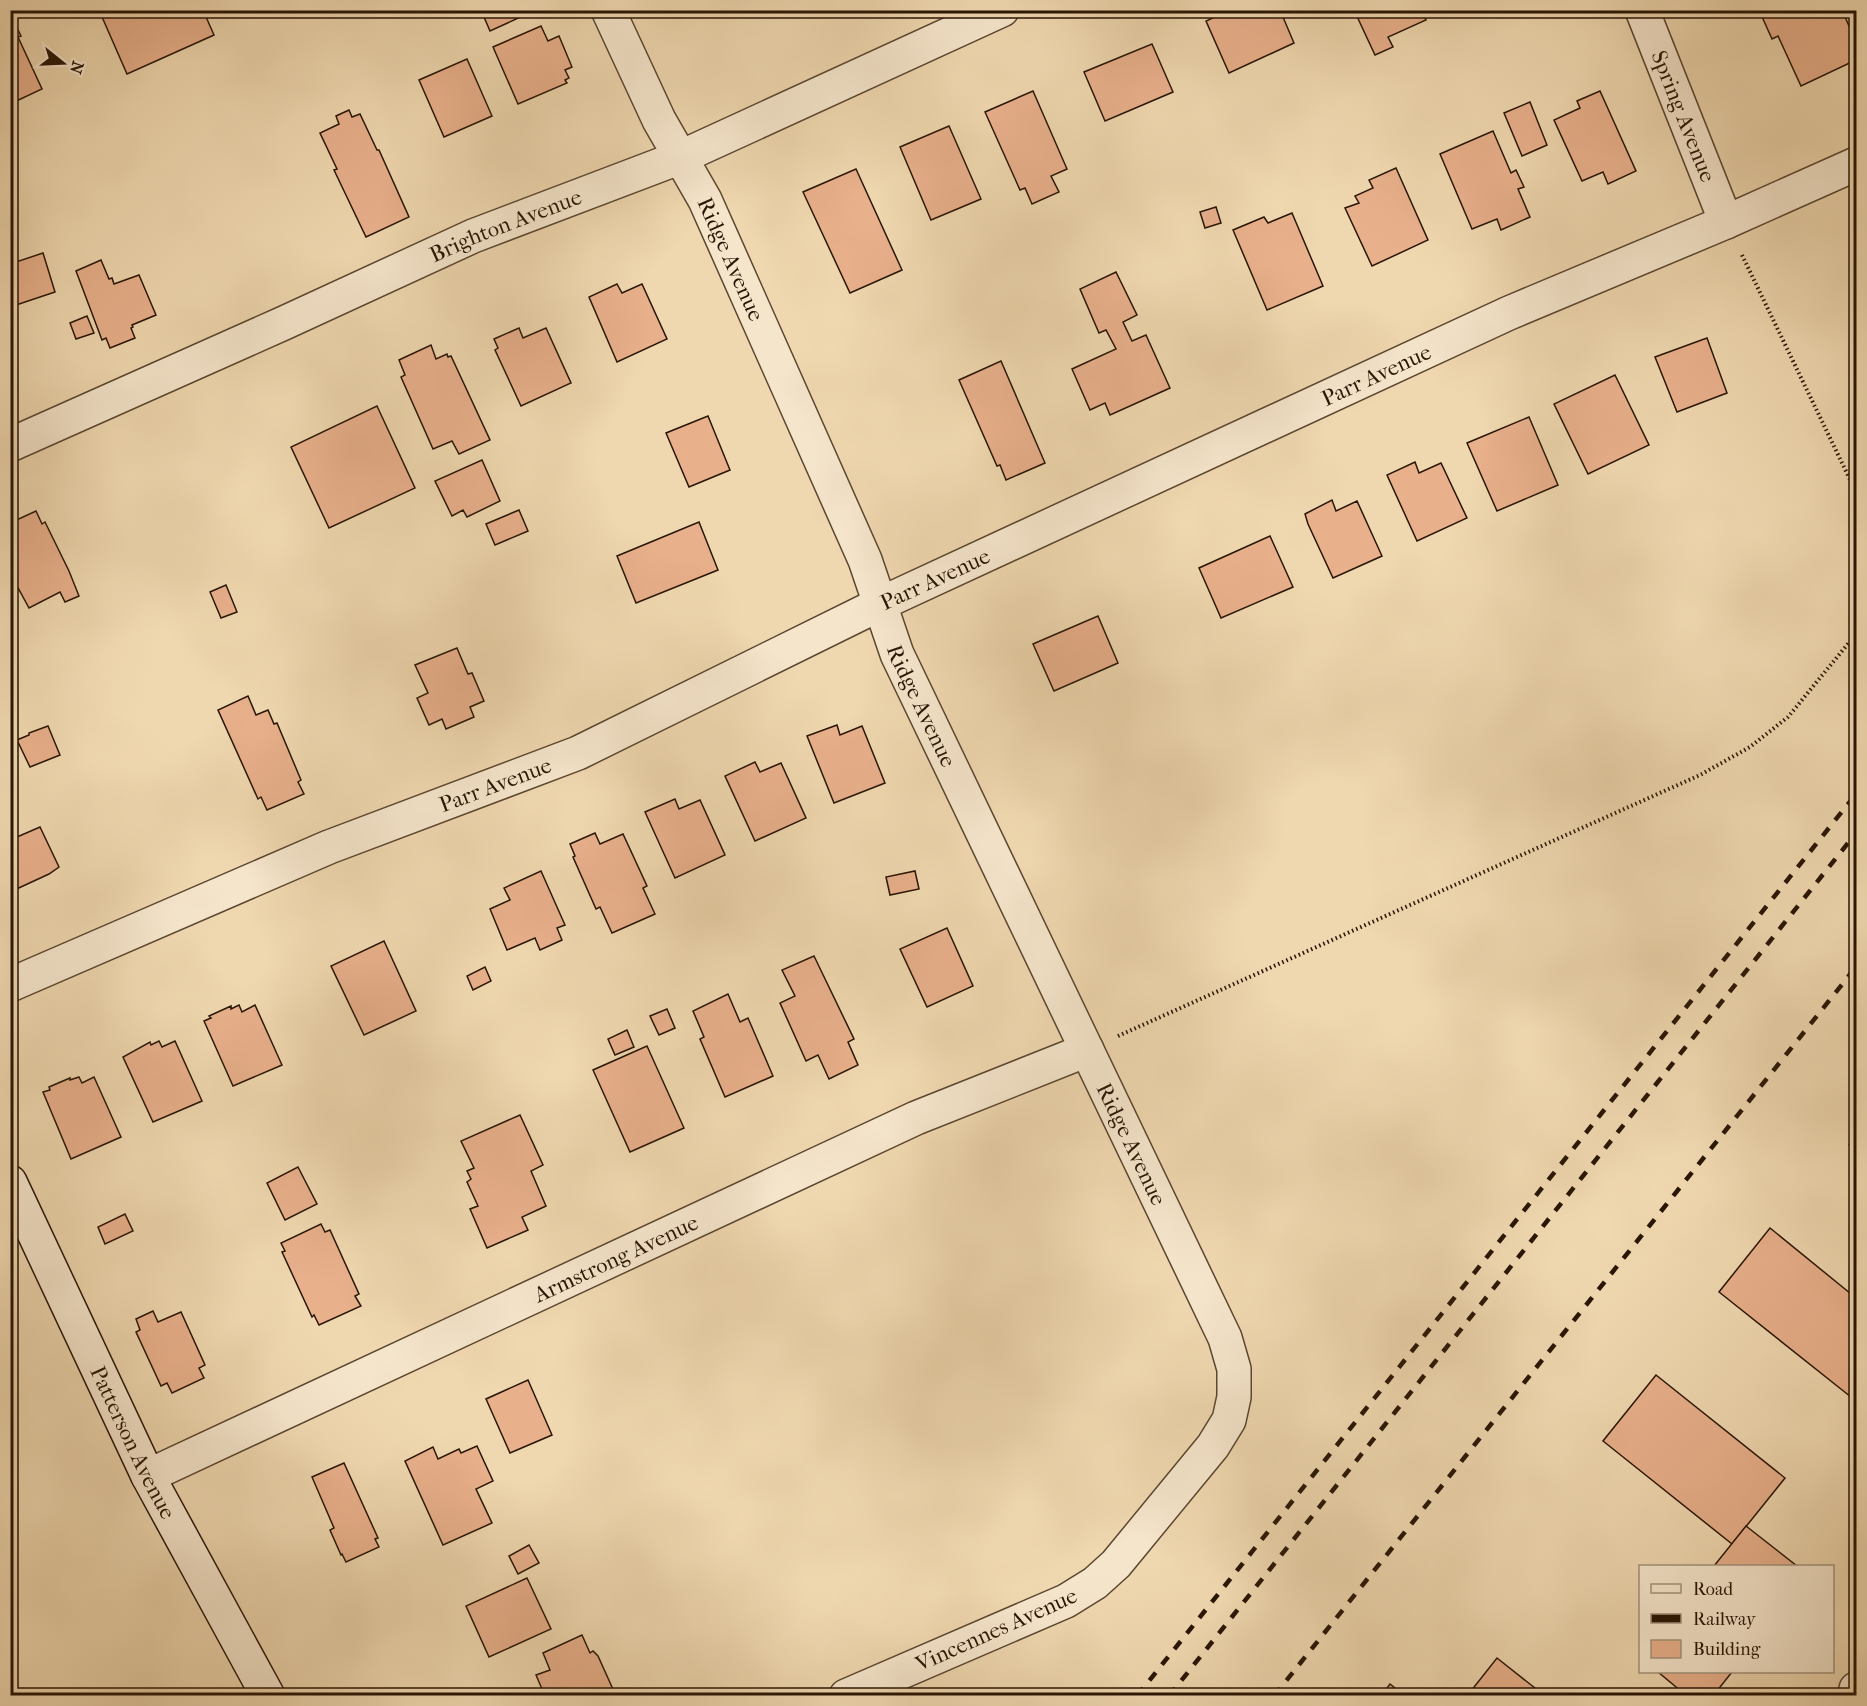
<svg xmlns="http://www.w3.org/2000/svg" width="1867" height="1706" font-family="'IM FELL French Canon',serif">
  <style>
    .building { fill: #e8b08b; stroke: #281505; stroke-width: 1.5 }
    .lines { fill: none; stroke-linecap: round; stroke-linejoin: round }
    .street-casing { stroke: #5a4630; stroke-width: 36 }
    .secondary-casing { stroke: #281505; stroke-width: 36 }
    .path { stroke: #281505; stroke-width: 4; stroke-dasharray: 1.5 3; stroke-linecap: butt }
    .street { stroke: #f5e5cb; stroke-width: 33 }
    .secondary { stroke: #f5e5cb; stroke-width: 33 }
    .rail { stroke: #281505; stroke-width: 4.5; stroke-dasharray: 10 10; stroke-linecap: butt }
    .labels { text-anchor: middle; stroke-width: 4.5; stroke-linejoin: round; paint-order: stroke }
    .street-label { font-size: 22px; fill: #281505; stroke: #f5e5cb }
  </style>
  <rect width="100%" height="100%" fill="#efd7af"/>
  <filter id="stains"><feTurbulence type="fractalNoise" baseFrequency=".00333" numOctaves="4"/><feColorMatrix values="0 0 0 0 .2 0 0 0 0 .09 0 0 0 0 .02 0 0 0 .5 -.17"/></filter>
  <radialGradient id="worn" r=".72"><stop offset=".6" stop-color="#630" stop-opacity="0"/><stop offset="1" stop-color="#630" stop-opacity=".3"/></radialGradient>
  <g class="building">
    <polygon points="99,10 203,10 214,35 127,74"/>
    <polygon points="481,10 526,10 527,14 490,31"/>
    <polygon points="1230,10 1280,10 1294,43 1229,73 1206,21"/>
    <polygon points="1354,10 1421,10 1426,20 1388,37 1393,47 1375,55"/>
    <polygon points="1759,10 1818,10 1820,15 1831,10 1842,10 1856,42 1856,60 1801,86 1778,36 1772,39"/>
    <polygon points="11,15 21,36 18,37 42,89 10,104"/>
    <polygon points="541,26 548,41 559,36 572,67 565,70 569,78 565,80 567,83 518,104 493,47"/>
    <polygon points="1152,44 1173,92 1105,121 1084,72"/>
    <polygon points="467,59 492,116 444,137 419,80"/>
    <polygon points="1033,91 1067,169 1051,176 1059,192 1032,204 1025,188 1020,190 985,112"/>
    <polygon points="1600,91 1636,171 1608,184 1603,172 1582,181 1554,120 1580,108 1577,101"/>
    <polygon points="1530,102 1547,145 1522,156 1504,113"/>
    <polygon points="349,110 352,117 360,114 377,150 379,150 409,217 366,237 334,170 337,169 320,133 339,124 336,116"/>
    <polygon points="949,126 981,199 931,220 900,147"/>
    <polygon points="1493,131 1511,173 1516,170 1524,187 1518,189 1530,217 1501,230 1497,219 1472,229 1440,154"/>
    <polygon points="1396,168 1428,240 1372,266 1345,208 1359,203 1355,196 1373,188 1369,180"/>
    <polygon points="856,169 902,270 850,293 803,192"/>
    <polygon points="1216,207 1221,223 1205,228 1200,212"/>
    <polygon points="1292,213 1323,286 1267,310 1233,230 1264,217 1268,223"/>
    <polygon points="43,253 55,292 13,306 10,298 10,264"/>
    <polygon points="101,260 109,279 112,278 114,284 139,275 156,315 132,325 133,327 131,328 135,338 110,348 106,338 102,340 76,271"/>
    <polygon points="1116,272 1137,315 1123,322 1132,341 1146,335 1170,388 1110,415 1105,403 1090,410 1072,369 1116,349 1106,330 1099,333 1080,289"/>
    <polygon points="617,284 622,293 642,284 667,339 617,362 589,297"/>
    <polygon points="87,316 94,333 76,339 70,323"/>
    <polygon points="519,328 523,338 546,328 571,383 521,406 495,350 498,348 494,339"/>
    <polygon points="1707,338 1727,393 1677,412 1655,357"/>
    <polygon points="431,345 436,359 447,354 448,357 451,356 490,440 459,454 452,441 433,449 401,377 405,375 399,360"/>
    <polygon points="1001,361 1045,463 1006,480 1000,465 997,466 959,380"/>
    <polygon points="1615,375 1649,445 1588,474 1554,404"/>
    <polygon points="377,406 415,488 329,528 291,447"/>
    <polygon points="708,416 730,470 689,487 666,433"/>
    <polygon points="1529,417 1558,485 1497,511 1467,443"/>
    <polygon points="482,460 500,501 467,517 463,510 452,516 435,481"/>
    <polygon points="1415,462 1419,473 1441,463 1467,518 1417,541 1387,475"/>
    <polygon points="1332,500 1336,511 1357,501 1382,556 1333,578 1308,524 1305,514"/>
    <polygon points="519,510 528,531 495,545 486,524"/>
    <polygon points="36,511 42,524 45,522 69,571 79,596 65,602 60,592 29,608 10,573 10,523"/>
    <polygon points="699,522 718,570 636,603 617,556"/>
    <polygon points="1270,536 1293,587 1221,618 1199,568"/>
    <polygon points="226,585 237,612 221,618 210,592"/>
    <polygon points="1098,616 1118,663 1054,691 1033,644"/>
    <polygon points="457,648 468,674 472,673 484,701 470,707 474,717 446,729 442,719 429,725 417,698 428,693 415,665"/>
    <polygon points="248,696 256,715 268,710 274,724 277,723 301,780 298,782 304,794 267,810 261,797 258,799 218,710"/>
    <polygon points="837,725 840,735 862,726 885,783 834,803 807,736"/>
    <polygon points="48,726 60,755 30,767 17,740 29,735 29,733"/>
    <polygon points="755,762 760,772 781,763 806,818 755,841 725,776"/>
    <polygon points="675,799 679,809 700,800 725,855 675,878 645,812"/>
    <polygon points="40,827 59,867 49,874 10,892 10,840"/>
    <polygon points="595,833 600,844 623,834 647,886 643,888 655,914 612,933 600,907 596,909 573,857 575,856 570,844"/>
    <polygon points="541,871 565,925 557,928 562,940 540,950 535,938 507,950 490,909 510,900 504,888"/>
    <polygon points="915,871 919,889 890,895 886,877"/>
    <polygon points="947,928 973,986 927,1007 900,949"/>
    <polygon points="384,941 416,1011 364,1035 331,966"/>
    <polygon points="814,956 854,1039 848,1042 858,1065 829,1079 818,1055 806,1061 780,1003 795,996 782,970"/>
    <polygon points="485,967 491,981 473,990 467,976"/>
    <polygon points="728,994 740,1022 748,1018 773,1076 725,1097 700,1039 704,1037 693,1011"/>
    <polygon points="239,1005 242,1012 255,1005 282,1065 233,1086 204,1021 211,1018 209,1016 231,1006 231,1009"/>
    <polygon points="667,1009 675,1028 659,1035 650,1016"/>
    <polygon points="627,1030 634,1047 615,1055 608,1039"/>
    <polygon points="159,1041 162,1047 175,1041 202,1101 153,1122 123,1057 150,1042 151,1045"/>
    <polygon points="647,1046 684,1128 630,1152 593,1070"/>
    <polygon points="79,1077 82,1083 94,1077 121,1137 71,1159 43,1092 50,1090 49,1087 70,1078 70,1080"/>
    <polygon points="520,1115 543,1165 531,1171 546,1206 522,1217 528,1230 487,1248 470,1209 478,1206 467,1182 471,1179 467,1171 474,1168 461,1141"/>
    <polygon points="1856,1135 1856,1152 1849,1145"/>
    <polygon points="298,1167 317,1204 285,1220 267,1183"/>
    <polygon points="125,1214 133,1231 105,1244 98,1227"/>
    <polygon points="321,1224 325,1232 330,1230 359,1294 355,1296 361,1306 319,1325 314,1315 312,1317 282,1252 285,1251 281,1243"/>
    <polygon points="1770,1228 1856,1298 1856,1390 1851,1397 1719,1292"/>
    <polygon points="153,1311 158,1322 181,1312 205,1365 199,1368 204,1378 172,1393 167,1383 161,1386 136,1332 140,1330 136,1319"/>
    <polygon points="1656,1375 1785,1478 1732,1544 1603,1441"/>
    <polygon points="528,1380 552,1435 510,1453 486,1399"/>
    <polygon points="477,1446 493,1481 476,1489 492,1523 443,1545 405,1461 433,1447 438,1459 459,1449 461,1453"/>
    <polygon points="344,1463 378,1538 375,1539 379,1547 346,1562 342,1554 341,1555 330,1530 334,1528 312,1477"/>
    <polygon points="1746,1526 1797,1566 1714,1566"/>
    <polygon points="529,1545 539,1563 518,1574 509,1556"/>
    <polygon points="527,1578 551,1629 489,1657 466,1606"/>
    <polygon points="582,1635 590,1653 593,1651 598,1656 616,1696 545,1696 536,1675 550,1670 543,1653"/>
    <polygon points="1497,1658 1545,1696 1467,1696"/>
    <polygon points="1658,1672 1732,1672 1713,1696 1687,1696"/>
    <polygon points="1390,1684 1405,1696 1381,1696"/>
  </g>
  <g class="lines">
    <g class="street-casing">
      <g id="street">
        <path id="s1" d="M608 10 659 120 705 200 865 560 897 654 1225 1338 1234 1369V1397L1229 1420 1213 1446 1116 1564 1095 1583 1066 1601 846 1696"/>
        <path id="s2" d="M1642 10 1726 222"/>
        <path id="s3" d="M10 445 284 323 473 236 681 157 1002 10"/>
        <path id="s4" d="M10 985 329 847 578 753 880 604 1509 313 1726 222 1856 164"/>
        <path id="s5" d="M148 1476 916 1118 1087 1050"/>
        <polyline points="1855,1696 1856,1689"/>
      </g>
    </g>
    <g class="secondary-casing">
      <g id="secondary">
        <path id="s6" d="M10 1182 148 1476 268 1696"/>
      </g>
    </g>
    <g class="path">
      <polyline points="1742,255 1856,492"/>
      <polyline points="1118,1036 1700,775 1750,747 1788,717 1856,634"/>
    </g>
    <use href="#street" class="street"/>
    <use href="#secondary" class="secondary"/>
    <g class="rail">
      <polyline points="1137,1696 1856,794"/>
      <polyline points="1169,1696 1856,833"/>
      <polyline points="1274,1696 1856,967"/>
    </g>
  </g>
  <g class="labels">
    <g class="street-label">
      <text dy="8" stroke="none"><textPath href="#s2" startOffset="114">Spring Avenue</textPath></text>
      <text dy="8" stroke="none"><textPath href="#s3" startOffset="542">Brighton Avenue</textPath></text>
      <text dy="8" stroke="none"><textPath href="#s1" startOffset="278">Ridge Avenue</textPath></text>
      <text dy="8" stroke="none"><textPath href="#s4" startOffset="1497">Parr Avenue</textPath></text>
      <text dy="8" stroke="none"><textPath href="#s4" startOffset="1011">Parr Avenue</textPath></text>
      <text dy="8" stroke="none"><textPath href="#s1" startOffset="764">Ridge Avenue</textPath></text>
      <text dy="8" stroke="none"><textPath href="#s4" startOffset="525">Parr Avenue</textPath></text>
      <text dy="8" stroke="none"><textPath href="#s1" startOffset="1250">Ridge Avenue</textPath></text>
      <text dy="8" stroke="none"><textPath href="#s5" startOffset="516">Armstrong Avenue</textPath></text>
      <text dy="8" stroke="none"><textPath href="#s6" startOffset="288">Patterson Avenue</textPath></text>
      <text transform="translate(996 1629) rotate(-24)" y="8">Vincennes Avenue</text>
    </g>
  </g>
  <rect width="1867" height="1706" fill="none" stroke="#efd7af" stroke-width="36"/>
  <rect x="12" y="12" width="1843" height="1682" fill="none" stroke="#281505" stroke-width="3"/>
  <rect x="18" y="18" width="1831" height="1670" fill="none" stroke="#281505" stroke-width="1.5"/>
  <rect x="1639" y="1565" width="195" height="108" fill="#f5e5cb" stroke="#a3927c" stroke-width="1.5"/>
  <rect x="1651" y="1584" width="30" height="9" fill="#f5e5cb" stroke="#a3927c" stroke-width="1.5"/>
  <text x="1693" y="1595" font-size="18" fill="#281505">Road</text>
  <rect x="1651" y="1614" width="30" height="9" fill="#281505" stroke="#a3927c" stroke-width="1.5"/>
  <text x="1693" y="1625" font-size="18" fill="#281505">Railway</text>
  <rect x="1651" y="1640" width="30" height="18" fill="#e8b08b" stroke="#a3927c" stroke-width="1.5"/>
  <text x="1693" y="1655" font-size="18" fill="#281505">Building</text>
  <g transform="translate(63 63) rotate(108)" stroke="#f5e5cb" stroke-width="4.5" paint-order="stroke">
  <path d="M0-4.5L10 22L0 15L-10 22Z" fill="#281505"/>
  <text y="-9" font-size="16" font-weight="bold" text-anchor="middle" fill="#281505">N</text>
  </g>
  <rect width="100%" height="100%" filter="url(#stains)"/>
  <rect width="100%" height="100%" fill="url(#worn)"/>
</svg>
